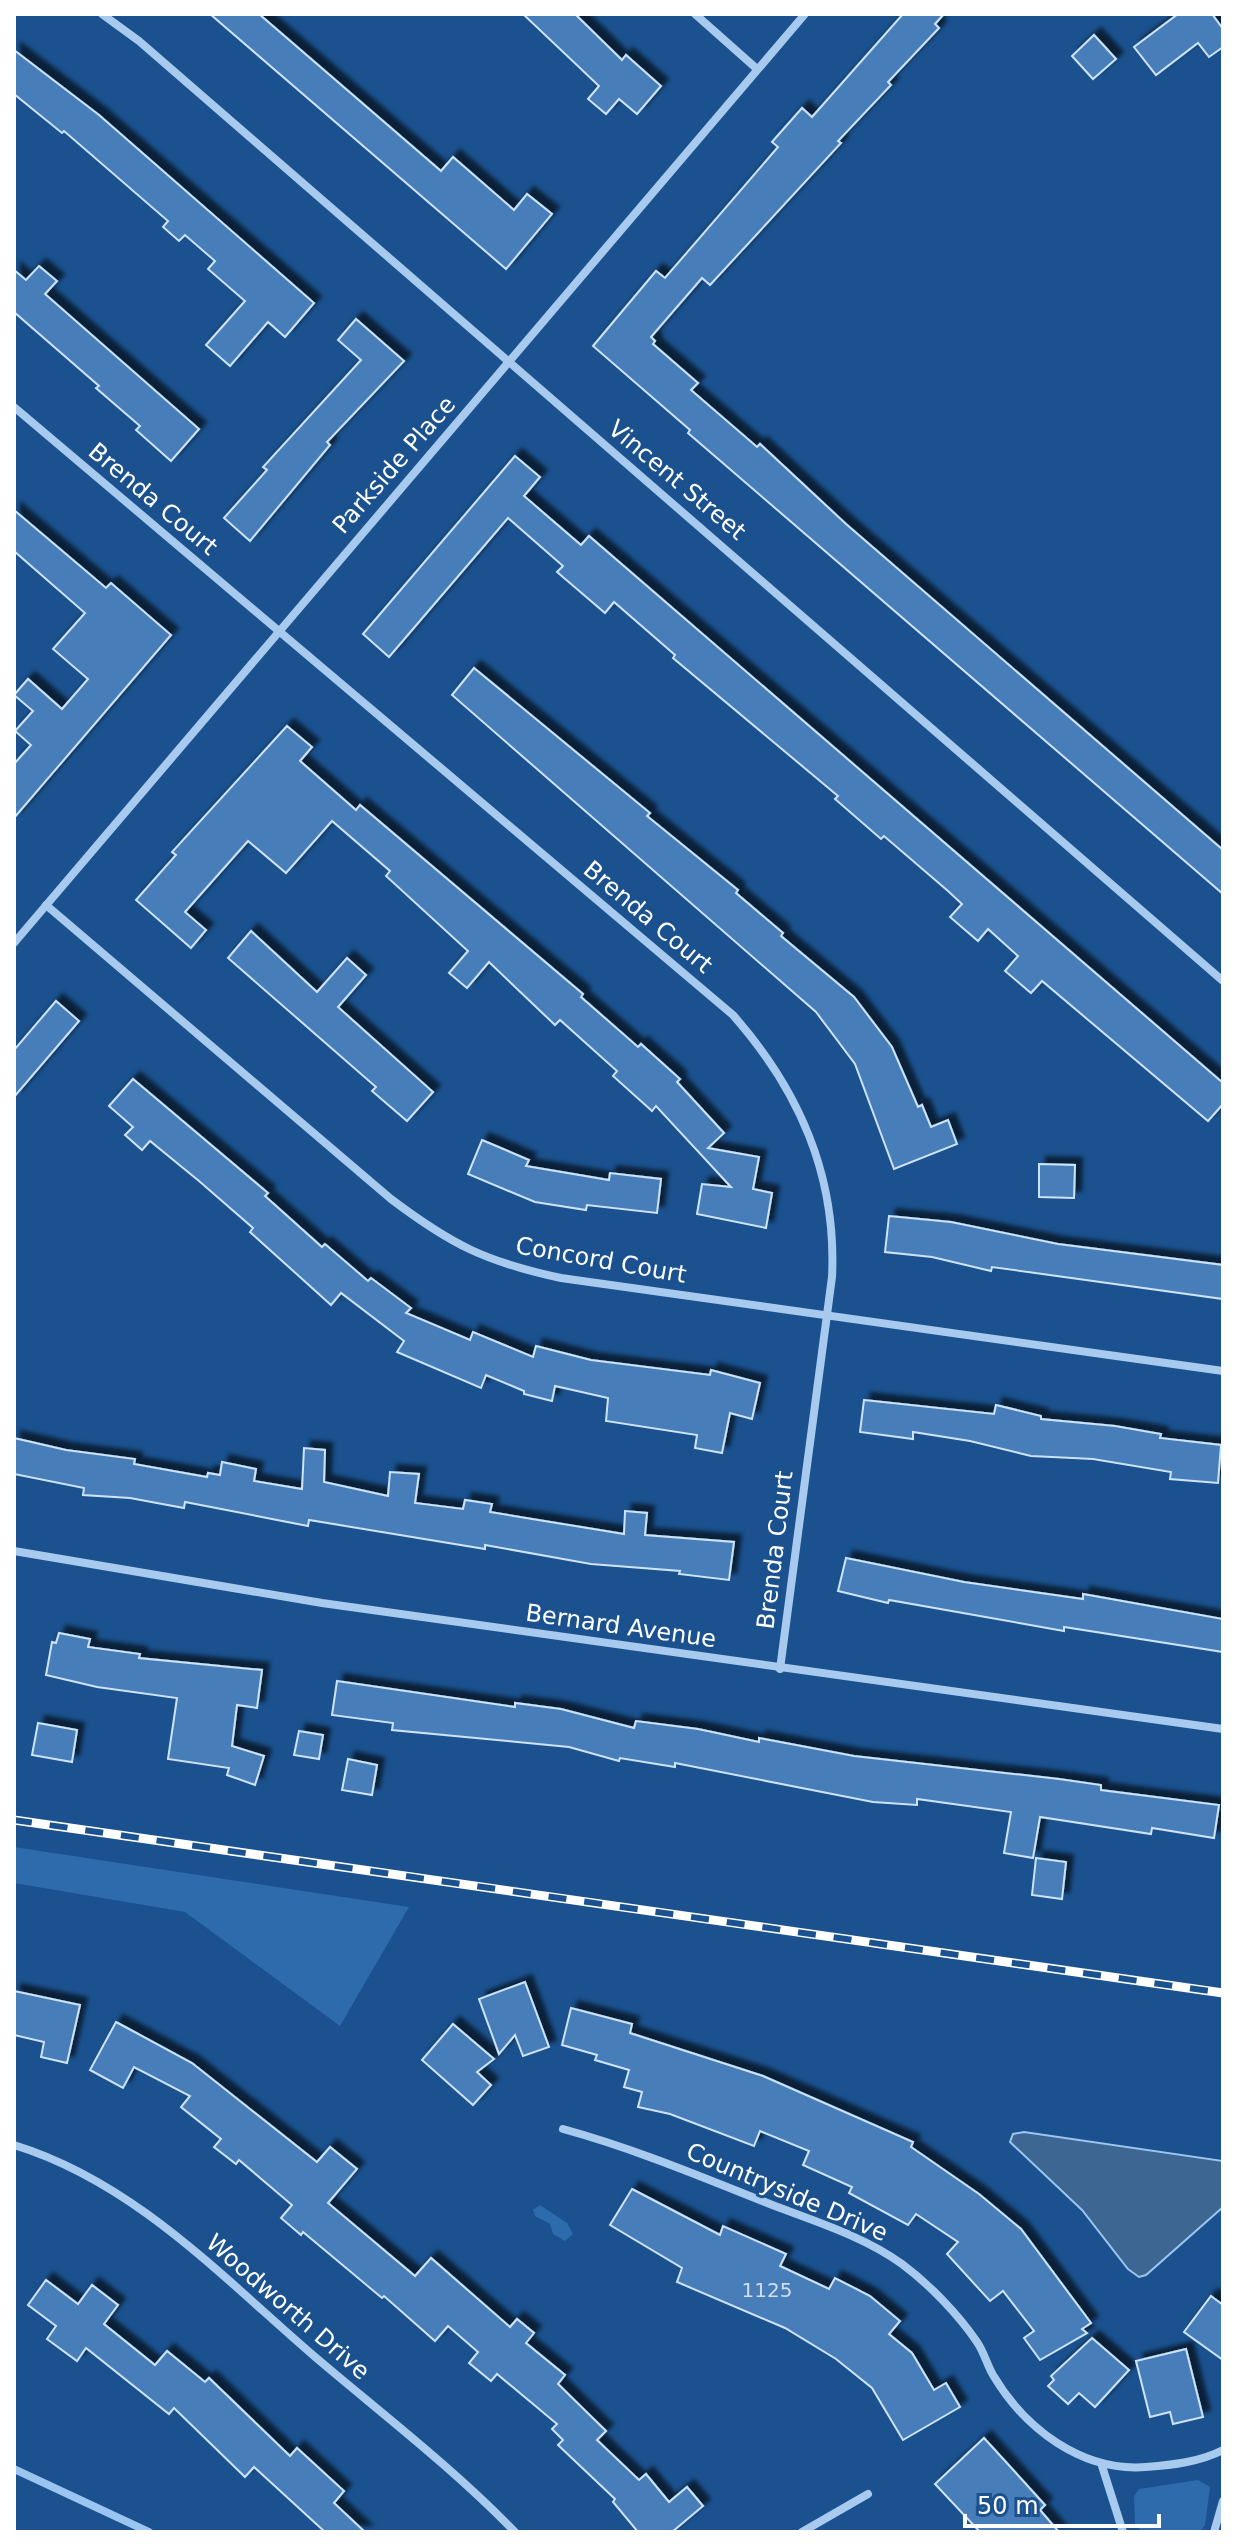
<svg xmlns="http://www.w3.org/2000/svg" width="1237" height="2546" font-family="'DejaVu Sans',sans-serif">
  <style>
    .green { fill: #2d6bad }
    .water { fill: #3e6692; stroke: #9ac5f0; stroke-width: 2 }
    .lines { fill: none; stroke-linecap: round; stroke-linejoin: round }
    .stream { stroke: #9ac5f0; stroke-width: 8 }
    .building { fill: #477db8; stroke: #cde3fa; stroke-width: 2; filter: url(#shadow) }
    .minor { stroke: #a7caee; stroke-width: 8 }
    .rail-casing { stroke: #fff; stroke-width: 9 }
    .rail { stroke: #1a518e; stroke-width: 6; stroke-dasharray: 18; stroke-linecap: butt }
    .labels { text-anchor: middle; stroke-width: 6; stroke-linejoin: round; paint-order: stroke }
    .number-label { font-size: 20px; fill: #d1deed }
    .street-label { font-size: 24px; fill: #fff; stroke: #1a518e }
  </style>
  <defs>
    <filter id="shadow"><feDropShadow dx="7" dy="-7" stdDeviation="2" flood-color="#0009"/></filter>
  </defs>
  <rect width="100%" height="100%" fill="#1a518e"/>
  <g class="green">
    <polygon points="14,1847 409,1907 340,2026 185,1912 14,1883"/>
    <polygon points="540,2205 567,2223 573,2234 565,2241 553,2234 550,2224 535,2216 533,2210"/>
    <polygon points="1198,2480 1210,2487 1205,2525 1200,2532 1142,2532 1135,2524 1134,2496 1139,2489"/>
  </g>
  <polygon class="water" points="1024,2132 1223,2161 1223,2207 1146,2275 1139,2277 1128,2269 1082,2210 1010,2142 1013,2134"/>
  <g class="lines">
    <polyline class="stream" points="14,2469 149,2532"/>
  </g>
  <g class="building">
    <polygon points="210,14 259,14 441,171 453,157 514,210 527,194 552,214 506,269"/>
    <polygon points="523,14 575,14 622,60 626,55 661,86 637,114 619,99 606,114 588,99 599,86"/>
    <polygon points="903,14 944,14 935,24 939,28 888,82 891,85 838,141 841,143 710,285 702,278 651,337 655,341 653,344 698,383 691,390 757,447 760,444 846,524 1223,850 1223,894 688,433 690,430 593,346 656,271 665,278 778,147 772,142 802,108 812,117"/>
    <polygon points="1178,14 1212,14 1223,29 1223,47 1209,57 1198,43 1156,75 1134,47"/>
    <polygon points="1094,35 1116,59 1093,79 1072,56"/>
    <polygon points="14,50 99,115 314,303 285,337 268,322 230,366 206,345 245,301 208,269 215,261 185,235 179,241 163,227 168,221 64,131 62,133 14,94"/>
    <polygon points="39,266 57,281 45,294 199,429 171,461 136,430 140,426 96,388 99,386 14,312 14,270 26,280"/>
    <polygon points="356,319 404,361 327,442 330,445 250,541 224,518 267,470 263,467 361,360 338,340"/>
    <polygon points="515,456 540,477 524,496 581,545 589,536 1223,1083 1223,1104 1208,1121 1042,981 1031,993 1005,971 1018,956 988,929 978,941 950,917 962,904 948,891 884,836 881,839 835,799 838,796 673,658 675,655 614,602 605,613 557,572 563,566 508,518 389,657 363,634"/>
    <polygon points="14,510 106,588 111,583 171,635 14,818 14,764 31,745 15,731 33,711 14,695 28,679 62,709 88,679 53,649 85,613 14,551"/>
    <polygon points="474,668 650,813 647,816 738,890 736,893 783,933 781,936 854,997 892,1047 918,1107 922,1105 931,1127 948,1120 957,1144 894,1169 855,1064 816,1012 452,695"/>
    <polygon points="287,726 312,747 300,761 356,810 360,805 583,994 581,997 638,1047 641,1044 680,1079 677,1082 724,1133 708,1148 759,1157 753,1189 772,1193 766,1228 697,1214 702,1184 731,1187 656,1106 652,1111 613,1076 617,1071 560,1020 555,1025 489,962 467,988 449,973 468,951 386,876 390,871 332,821 286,873 248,841 185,912 206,930 191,948 136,900 176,855 172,852"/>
    <polygon points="251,931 317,992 347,958 366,975 338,1007 433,1092 407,1121 372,1091 376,1087 228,958"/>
    <polygon points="56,1001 79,1021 14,1097 14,1050"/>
    <polygon points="133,1079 268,1193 265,1196 322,1247 325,1244 368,1281 371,1278 411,1308 406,1313 470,1340 473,1332 533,1357 536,1346 591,1360 710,1375 711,1370 760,1383 752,1419 730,1413 722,1453 695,1448 697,1435 606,1421 608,1398 555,1386 552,1401 524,1394 524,1391 486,1375 481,1388 397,1352 404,1341 341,1293 331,1305 250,1232 253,1228 199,1181 150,1141 142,1150 125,1135 133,1127 109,1106"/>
    <polygon points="482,1140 529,1160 526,1166 609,1180 610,1173 661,1179 657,1213 587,1205 586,1210 535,1202 468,1174"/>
    <polygon points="1039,1164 1075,1165 1074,1198 1039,1197"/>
    <polygon points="889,1216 951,1222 1058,1244 1223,1265 1223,1299 992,1267 991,1271 932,1257 885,1252"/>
    <polygon points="864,1400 994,1414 996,1405 1041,1416 1041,1419 1115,1426 1161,1434 1160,1438 1221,1445 1218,1483 1170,1479 1171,1472 1093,1459 1031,1456 970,1441 913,1432 913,1439 860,1432"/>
    <polygon points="14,1438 66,1450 135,1459 134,1464 207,1477 208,1473 220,1475 222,1462 256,1469 254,1481 302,1489 304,1448 325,1450 324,1482 388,1496 390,1472 419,1474 415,1503 463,1509 465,1500 492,1504 490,1512 624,1534 625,1511 647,1513 645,1535 734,1542 729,1580 679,1574 680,1571 591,1564 485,1545 485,1549 309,1520 308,1526 185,1502 184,1508 130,1498 83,1495 84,1488 14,1474"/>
    <polygon points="846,1558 964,1582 1083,1599 1083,1594 1223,1619 1223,1652 1064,1627 1064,1631 889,1600 888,1603 838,1591"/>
    <polygon points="59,1633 90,1639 88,1647 140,1654 139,1658 262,1670 257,1708 237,1705 232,1746 264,1756 255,1785 227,1775 229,1768 168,1759 177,1698 97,1687 46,1675 52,1642 56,1643"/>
    <polygon points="337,1681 515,1707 515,1703 561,1709 634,1728 636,1721 698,1729 759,1742 759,1738 854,1756 1059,1779 1101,1785 1101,1790 1219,1805 1214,1838 1152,1828 1151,1834 1040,1817 1033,1858 1004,1853 1011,1812 917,1799 917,1805 873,1802 675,1763 675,1767 620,1758 619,1761 569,1747 392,1730 393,1723 332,1715"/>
    <polygon points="38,1723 77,1730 72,1762 32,1755"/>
    <polygon points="299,1731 323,1735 319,1759 294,1755"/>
    <polygon points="348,1759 377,1765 372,1795 342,1790"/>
    <polygon points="1036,1858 1066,1862 1062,1899 1032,1895"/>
    <polygon points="525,1982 549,2047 523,2056 515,2035 499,2054 479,1999"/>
    <polygon points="14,1991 80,2005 67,2063 41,2057 44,2042 14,2035"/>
    <polygon points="571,2008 632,2024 630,2033 763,2076 913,2142 911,2147 979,2194 1021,2229 1091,2323 1082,2329 1087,2333 1040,2360 1024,2338 1034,2331 1003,2291 990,2301 947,2254 958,2242 916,2214 908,2225 849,2193 852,2187 803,2165 809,2151 760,2131 754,2146 670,2114 638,2107 642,2092 624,2087 629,2070 595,2060 597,2055 562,2045"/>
    <polygon points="116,2022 192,2063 317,2162 330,2147 357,2169 328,2203 415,2276 431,2258 510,2327 517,2319 534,2333 526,2343 565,2375 558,2384 606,2431 597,2440 639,2480 646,2474 669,2502 687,2487 703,2506 672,2532 638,2532 613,2502 615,2499 558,2445 563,2440 552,2429 557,2424 497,2374 491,2381 469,2363 478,2352 448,2326 435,2341 384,2296 382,2298 303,2232 301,2235 281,2218 292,2205 239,2160 236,2164 214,2147 221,2139 181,2107 190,2096 134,2067 123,2088 90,2070"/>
    <polygon points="453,2024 494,2059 477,2072 491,2085 473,2105 422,2060"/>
    <polygon points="632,2189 720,2235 723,2226 786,2254 780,2266 829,2289 835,2278 870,2296 900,2321 889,2334 912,2353 934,2390 946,2383 960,2407 903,2440 872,2388 836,2359 785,2328 677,2282 682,2268 610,2225"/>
    <polygon points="46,2280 78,2304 92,2285 118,2305 104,2324 155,2365 167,2351 205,2382 209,2378 290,2456 297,2448 344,2491 334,2503 365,2532 325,2532 254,2467 245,2477 174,2408 169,2414 86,2348 77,2361 47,2339 56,2326 28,2305"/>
    <polygon points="1211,2296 1223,2305 1223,2360 1184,2332"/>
    <polygon points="1092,2338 1129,2370 1095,2407 1079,2393 1068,2404 1048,2386 1054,2380 1051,2376"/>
    <polygon points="1186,2349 1203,2417 1173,2424 1170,2412 1150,2417 1136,2361"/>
    <polygon points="984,2438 1045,2505 1040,2510 1059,2532 980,2532 935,2484"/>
  </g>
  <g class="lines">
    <g class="minor">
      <polyline points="102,14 139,41 1223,981"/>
      <polyline points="695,14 757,69"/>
      <path d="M14 407 733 1015C799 1090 837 1175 832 1277L780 1669"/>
      <path d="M46 905 391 1199C452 1245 486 1262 561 1278L1223 1371"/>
      <polyline points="14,943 805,14"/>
      <polyline points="14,1551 322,1603 1223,1729"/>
      <path d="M563 2129C636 2149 704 2178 775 2206 817 2222 865 2237 902 2264 929 2284 958 2314 977 2342 984 2352 987 2365 993 2375 1025 2429 1082 2472 1146 2467 1172 2465 1200 2462 1223 2450"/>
      <path d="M14 2145C134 2182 221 2276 314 2356 381 2413 453 2468 515 2532"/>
      <polyline points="1102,2466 1123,2532"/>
      <polyline points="802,2532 868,2494"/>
      <polyline points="1214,2532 1223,2501"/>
    </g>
    <g class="rail-casing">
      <polyline id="rail" points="14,1820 1223,1993"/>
    </g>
    <use href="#rail" class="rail"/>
  </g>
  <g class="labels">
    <g class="number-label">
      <text x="767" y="2297">1125</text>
    </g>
    <g class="street-label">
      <text transform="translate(394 465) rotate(-49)" y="8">Parkside Place</text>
      <text transform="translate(677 480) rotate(40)" y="8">Vincent Street</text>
      <text transform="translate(153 499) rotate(40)" y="8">Brenda Court</text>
      <text transform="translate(648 917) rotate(40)" y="8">Brenda Court</text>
      <text transform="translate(601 1260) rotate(10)" y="8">Concord Court</text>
      <text transform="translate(775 1550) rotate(-83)" y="8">Brenda Court</text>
      <text transform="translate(621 1626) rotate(8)" y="8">Bernard Avenue</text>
      <text transform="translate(787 2192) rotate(23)" y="8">Countryside Drive</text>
      <text transform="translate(288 2307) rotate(41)" y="8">Woodworth Drive</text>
    </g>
  </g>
  <rect width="1237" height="2546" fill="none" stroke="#ffffff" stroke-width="32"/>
  <path d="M965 2514v12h194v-12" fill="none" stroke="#ffffff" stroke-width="4"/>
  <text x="977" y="2514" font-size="24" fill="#ffffff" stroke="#1a518e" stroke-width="6" paint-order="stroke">50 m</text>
</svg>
